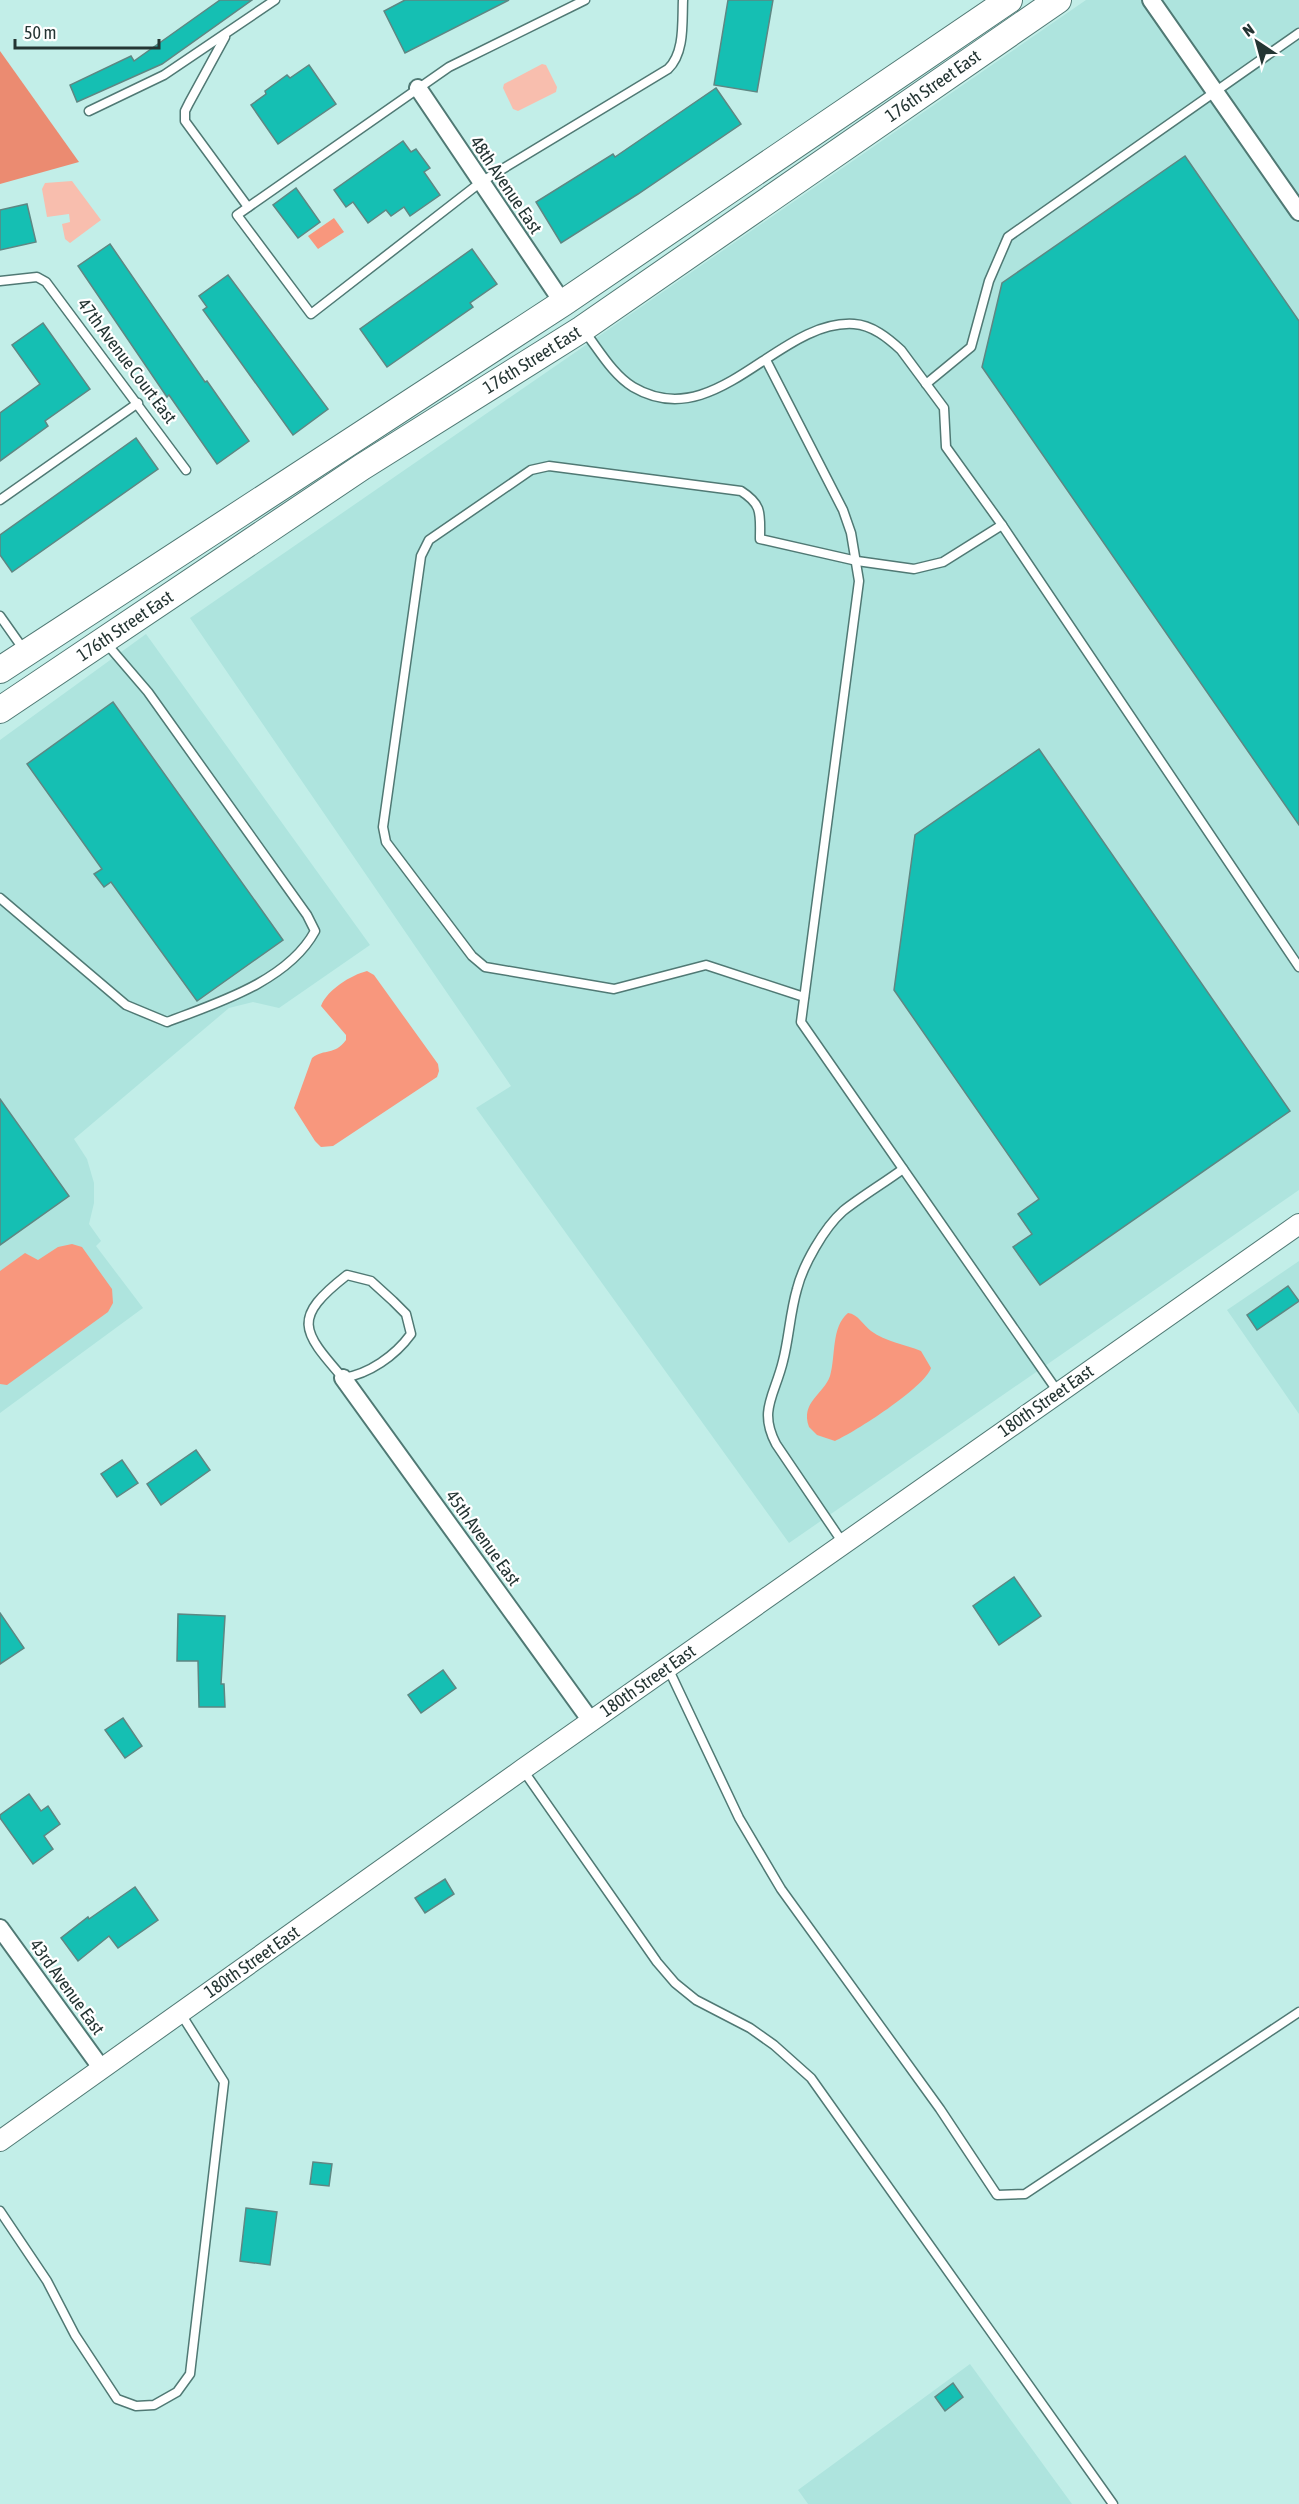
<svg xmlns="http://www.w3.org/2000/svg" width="1299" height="2504" font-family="'Asap Condensed',sans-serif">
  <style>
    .built { fill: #aee4de }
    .green { fill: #f8beae }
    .forest { fill: #eb8b71 }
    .water { fill: #f8977d }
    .building { fill: #15bfb3; stroke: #5e8783; stroke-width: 1.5 }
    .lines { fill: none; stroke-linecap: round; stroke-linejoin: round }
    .service-casing { stroke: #507974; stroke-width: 11 }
    .minor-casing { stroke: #507974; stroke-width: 20 }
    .tertiary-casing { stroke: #507974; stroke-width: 22 }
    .primary-casing { stroke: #507974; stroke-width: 28 }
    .service { stroke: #fff; stroke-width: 8 }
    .minor { stroke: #fff; stroke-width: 16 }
    .tertiary { stroke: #fff; stroke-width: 20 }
    .primary { stroke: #fff; stroke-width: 26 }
    .labels { text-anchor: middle; stroke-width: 4.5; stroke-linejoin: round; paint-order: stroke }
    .street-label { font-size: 18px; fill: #243533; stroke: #fff }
  </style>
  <rect width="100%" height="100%" fill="#c2eee8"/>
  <g class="built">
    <polygon points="1086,0 1299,0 1299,1190 789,1543 476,1108 511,1086 190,618"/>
    <polygon points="146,634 370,945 279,1008 253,1002 229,1008 74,1139 87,1159 94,1183 94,1203 89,1224 101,1241 96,1246 143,1308 0,1413 0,740"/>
    <polygon points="1299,1261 1299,1414 1227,1310"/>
    <polygon points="970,2364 1072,2504 808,2504 798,2490"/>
  </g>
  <g class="green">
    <polygon points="542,64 546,65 557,87 556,92 518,111 513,109 503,88 504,84"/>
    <polygon points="72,181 101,220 70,243 65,239 62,224 70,222 69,214 47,217 42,189 45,183"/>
  </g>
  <polygon class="forest" points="0,51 79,162 0,184"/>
  <g class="water">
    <polygon points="334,218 344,232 318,249 308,236"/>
    <path d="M367 971 374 975 438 1064 439 1071 437 1077 333 1146 321 1147 315 1141 294 1108 312 1058C325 1048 334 1056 346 1040V1035L321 1006C327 990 351 975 367 971Z"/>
    <polygon points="72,1244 82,1247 112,1289 113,1303 108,1312 7,1385 0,1384 0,1271 25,1253 38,1260 58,1247"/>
    <path d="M848 1313C858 1314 863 1325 871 1331 886 1342 904 1344 921 1351L931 1368C924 1388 855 1432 835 1441L817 1435 809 1427C800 1402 824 1394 830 1376 836 1356 831 1327 848 1313Z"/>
  </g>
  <g class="building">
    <polygon points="220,0 252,0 162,64 77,102 70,85 131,56 134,61"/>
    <polygon points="405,0 509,0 405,53 384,11"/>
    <polygon points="728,0 773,0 757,92 714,85"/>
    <polygon points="309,65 336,104 278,144 251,105 266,94 265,91 287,75 290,78"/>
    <polygon points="716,88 741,124 638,194 561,243 536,202 613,154 615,157"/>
    <polygon points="403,141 411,152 416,149 430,168 424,172 440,195 410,216 404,207 391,216 386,210 368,223 353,202 346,207 334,190"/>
    <polygon points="1185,156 1299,321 1299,825 982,367 1002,283"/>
    <polygon points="296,188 320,222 298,238 273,205"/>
    <polygon points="27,204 36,242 0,250 0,210"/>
    <polygon points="110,244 205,382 207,381 249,441 217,464 169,395 167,397 78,266"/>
    <polygon points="472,249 497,284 470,303 473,307 387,367 360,329"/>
    <polygon points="228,275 328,409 293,435 203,310 207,307 199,296"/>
    <polygon points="43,323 90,389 45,421 48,426 0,461 0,413 40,384 12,345"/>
    <polygon points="136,438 158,469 12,572 0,555 0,535"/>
    <polygon points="113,702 283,940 197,1001 111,882 104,887 94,874 102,869 27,764"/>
    <polygon points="1039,749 1290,1111 1040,1285 1013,1247 1032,1234 1018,1214 1039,1199 894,990 915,835"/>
    <polygon points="0,1099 69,1196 0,1245"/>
    <polygon points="1288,1286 1299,1301 1257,1330 1247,1315"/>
    <polygon points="196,1450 210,1470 161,1505 147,1484"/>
    <polygon points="122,1460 138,1483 117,1497 101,1474"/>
    <polygon points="1014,1577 1041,1616 999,1645 973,1606"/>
    <polygon points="0,1613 24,1648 0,1664"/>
    <polygon points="178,1614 225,1616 221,1684 224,1684 225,1707 199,1707 198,1661 177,1661"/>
    <polygon points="443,1670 456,1688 421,1713 408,1695"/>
    <polygon points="123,1718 142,1746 125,1758 105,1730"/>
    <polygon points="29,1794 41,1811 48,1806 60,1824 44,1836 53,1849 33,1864 0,1818 0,1815"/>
    <polygon points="445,1879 454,1894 425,1913 415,1898"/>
    <polygon points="135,1887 158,1920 118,1948 109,1936 78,1961 61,1938 88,1917 89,1919"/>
    <polygon points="313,2162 332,2164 329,2186 310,2184"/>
    <polygon points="246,2208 277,2212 270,2265 240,2261"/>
    <polygon points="953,2383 963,2397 945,2411 935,2397"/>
  </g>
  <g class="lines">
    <g class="service-casing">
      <g id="service">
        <path d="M585 0 449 67 237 215 311 314 481 182 668 69C685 53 682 22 683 0"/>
        <polyline points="225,37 189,103 185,111 185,121 248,207"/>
        <polyline points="89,111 164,75 275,0"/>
        <polyline points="0,281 37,277 46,282 186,470"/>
        <path d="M585 332C599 350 613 375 633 387 716 436 778 319 854 324 872 325 888 338 901 350L944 408 946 447 1002 525 1299 967"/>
        <polyline points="766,360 843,510 851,533 859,581 801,1022 1058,1392"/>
        <polyline points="926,384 971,347 989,281 1008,237 1299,33"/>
        <polyline points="0,500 138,403"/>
        <polyline points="0,616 24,650"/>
        <path d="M0 898 126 1005 167 1022C217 1003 288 981 315 931L307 915 148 692 106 643"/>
        <path d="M804 997 706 965 614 989 485 967 472 956 386 842 383 827 421 556 429 540 531 470 549 466 741 491C763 505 760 514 760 539L857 561 914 569 943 562 1002 525"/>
        <path d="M347 1275 371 1281 393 1301 406 1314 411 1334C395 1356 369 1374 343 1378 301 1330 292 1318 347 1275Z"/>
        <path d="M843 1543 776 1444C758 1410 775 1395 783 1361 789 1338 790 1313 797 1289 803 1265 824 1228 843 1211 862 1196 884 1183 903 1169"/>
        <polyline points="668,1668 739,1818 781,1889 940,2109 997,2195 1025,2194 1299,2012"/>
        <polyline points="523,1770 657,1962 675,1983 696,2000 750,2028 774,2045 811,2078 1113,2504"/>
        <polyline points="0,2211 47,2281 75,2335 117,2399 136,2406 154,2405 177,2392 190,2374 224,2082 181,2014"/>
      </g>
    </g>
    <g class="minor-casing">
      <g id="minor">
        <polyline points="1151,0 1299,212"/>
        <polyline points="418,88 563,303"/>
        <polyline points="343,1378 591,1721"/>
        <polyline points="0,1928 102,2069"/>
      </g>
    </g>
    <g class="tertiary-casing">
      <polyline id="tertiary" points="0,2141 523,1769 1299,1224"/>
    </g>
    <g class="primary-casing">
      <g id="primary">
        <polyline points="0,670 563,303 1009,0"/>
        <polyline points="0,710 362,467 582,329 1058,0"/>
      </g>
    </g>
    <use href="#service" class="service"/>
    <use href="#minor" class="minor"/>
    <use href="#tertiary" class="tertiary"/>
    <use href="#primary" class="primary"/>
  </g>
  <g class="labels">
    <g class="street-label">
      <text transform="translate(933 86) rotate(-35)" y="6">176th Street East</text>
      <text transform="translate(506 185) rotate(56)" y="6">48th Avenue East</text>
      <text transform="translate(532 360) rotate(-32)" y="6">176th Street East</text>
      <text transform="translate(127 361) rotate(53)" y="6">47th Avenue Court East</text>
      <text transform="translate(125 626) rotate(-34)" y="6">176th Street East</text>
      <text transform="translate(1046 1401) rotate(-35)" y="6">180th Street East</text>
      <text transform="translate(483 1538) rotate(54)" y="6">45th Avenue East</text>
      <text transform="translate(648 1681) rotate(-35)" y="6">180th Street East</text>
      <text transform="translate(252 1962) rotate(-35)" y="6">180th Street East</text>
      <text transform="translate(67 1987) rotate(54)" y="6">43rd Avenue East</text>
    </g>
  </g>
  <g transform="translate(1257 42) rotate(324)" stroke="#ffffff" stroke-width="4.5" paint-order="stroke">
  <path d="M0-4.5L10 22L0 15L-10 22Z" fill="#243533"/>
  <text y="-9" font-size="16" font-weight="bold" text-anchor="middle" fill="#243533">N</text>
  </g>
  <path d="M15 39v9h144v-9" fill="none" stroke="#243533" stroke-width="3"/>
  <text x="24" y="39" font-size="18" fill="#243533" stroke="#ffffff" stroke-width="4.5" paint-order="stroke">50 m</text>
</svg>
